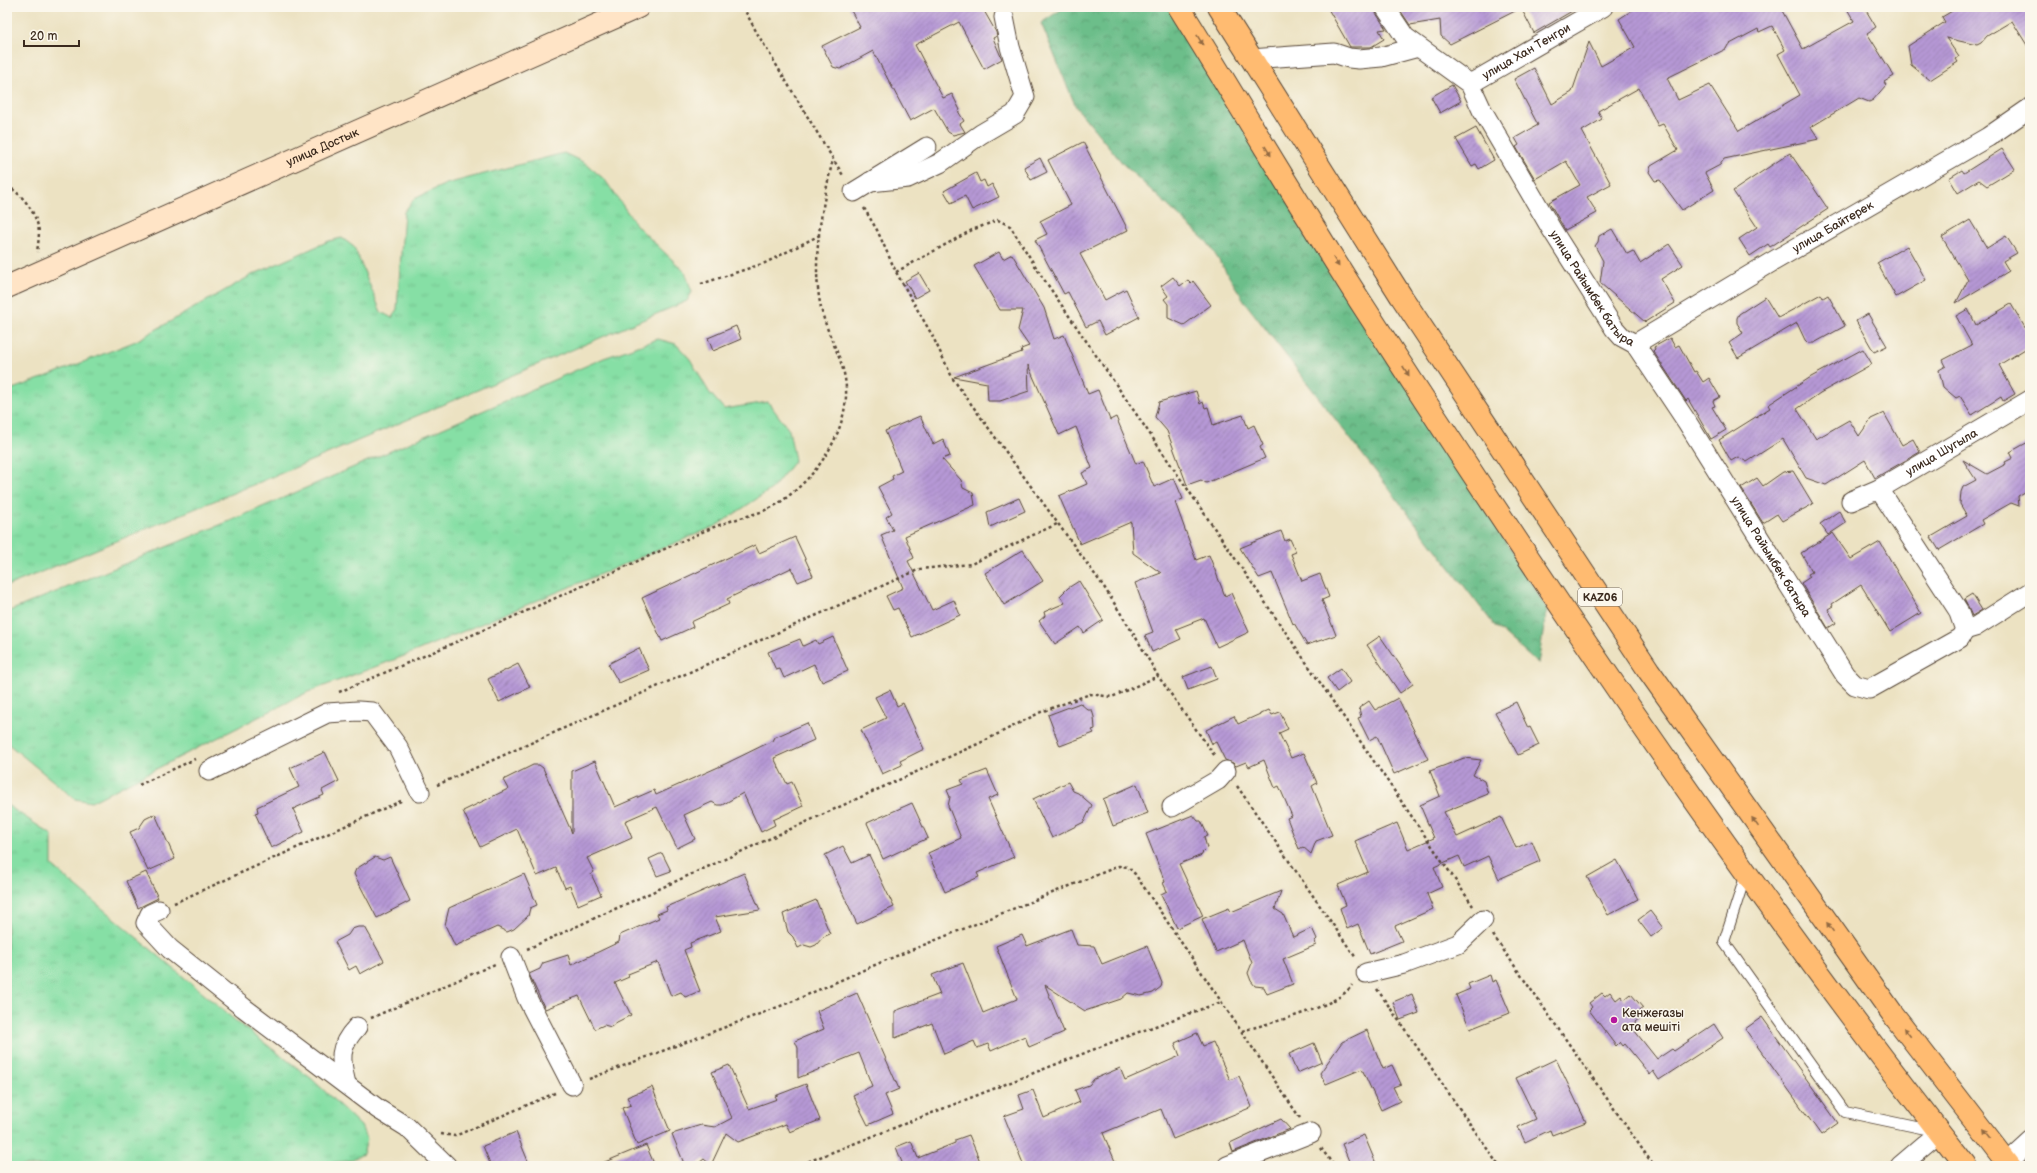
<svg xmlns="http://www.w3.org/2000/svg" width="2037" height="1173" font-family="'Balsamiq Sans',sans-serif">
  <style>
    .grass { fill: url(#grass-tufts); stroke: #608462 }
    .forest { fill: url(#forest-crowns); stroke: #547454 }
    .building { fill: url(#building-hatch); fill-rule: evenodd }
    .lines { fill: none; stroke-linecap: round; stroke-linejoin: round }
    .lane-casing { stroke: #564637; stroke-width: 12 }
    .street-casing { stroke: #564637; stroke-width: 21 }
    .secondary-casing { stroke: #564637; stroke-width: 24 }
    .highway-casing { stroke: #564637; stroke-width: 24 }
    .path { stroke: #564637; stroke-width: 2.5; stroke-dasharray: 3 3; stroke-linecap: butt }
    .lane { stroke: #fff; stroke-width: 10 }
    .street { stroke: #fff; stroke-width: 19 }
    .secondary { stroke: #ffe4c6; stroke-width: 22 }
    .highway { stroke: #ffbb71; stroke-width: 22 }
    .oneway { fill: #936b43 }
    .poi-dot { fill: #b5179e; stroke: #fbf7ec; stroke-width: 1.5 }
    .labels { text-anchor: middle; stroke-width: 3; stroke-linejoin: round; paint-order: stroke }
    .shield { fill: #fbf7ec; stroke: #75685c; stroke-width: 1 }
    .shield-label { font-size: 11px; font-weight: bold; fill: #3b2a1e }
    .street-label { font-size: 12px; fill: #3b2a1e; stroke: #fbf7ec }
    .poi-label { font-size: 12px; fill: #3b2a1e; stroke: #fbf7ec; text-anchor: start }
  </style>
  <defs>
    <pattern id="grass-tufts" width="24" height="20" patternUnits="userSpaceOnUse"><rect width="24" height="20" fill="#86dfa5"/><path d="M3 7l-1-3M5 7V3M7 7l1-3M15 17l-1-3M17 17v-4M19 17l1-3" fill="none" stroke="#75c08e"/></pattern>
    <pattern id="forest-crowns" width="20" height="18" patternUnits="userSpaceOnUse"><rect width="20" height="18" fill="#6cbe8a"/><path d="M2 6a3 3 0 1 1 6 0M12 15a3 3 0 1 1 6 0" fill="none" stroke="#5a9b70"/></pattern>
    <pattern id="building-hatch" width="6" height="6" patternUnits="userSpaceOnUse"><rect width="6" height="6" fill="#b698d5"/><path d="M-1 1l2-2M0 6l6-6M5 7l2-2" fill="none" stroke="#957cac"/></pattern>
  </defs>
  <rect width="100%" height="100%" fill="#fbf7ec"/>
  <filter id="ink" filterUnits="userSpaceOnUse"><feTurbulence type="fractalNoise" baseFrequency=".025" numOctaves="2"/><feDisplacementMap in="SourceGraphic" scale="8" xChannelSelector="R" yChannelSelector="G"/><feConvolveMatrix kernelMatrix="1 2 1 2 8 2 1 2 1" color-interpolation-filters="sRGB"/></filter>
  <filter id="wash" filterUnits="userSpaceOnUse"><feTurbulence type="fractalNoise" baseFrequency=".012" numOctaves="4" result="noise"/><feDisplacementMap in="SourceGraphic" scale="16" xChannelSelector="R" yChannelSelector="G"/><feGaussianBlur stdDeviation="0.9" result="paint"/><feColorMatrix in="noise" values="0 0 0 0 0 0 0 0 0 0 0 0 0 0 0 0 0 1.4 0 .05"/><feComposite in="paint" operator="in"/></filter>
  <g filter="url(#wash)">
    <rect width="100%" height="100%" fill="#ece2c2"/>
    <g class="grass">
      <polygon points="564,153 585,163 605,180 637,226 685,272 692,292 687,301 294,468 7,586 7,391 48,376 136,341 252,275 329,241 342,238 354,247 381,312 392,318 397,309 404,212 414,199 446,184"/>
      <polygon points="658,339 676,344 690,359 709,392 724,409 768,402 789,430 795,460 773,488 716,526 404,656 308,692 91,802 75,799 7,743 7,612 237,518 604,358"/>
      <polygon points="7,805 52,835 52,866 237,1022 312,1079 361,1126 367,1140 363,1154 349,1161 291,1166 7,1166"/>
    </g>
    <polygon class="forest" points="1065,7 1175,7 1547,609 1538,664 1495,626 1247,305 1208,243 1124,165 1076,107 1041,23"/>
    <g id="blocks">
      <g class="building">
        <polygon points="849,7 987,7 983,9 996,32 997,36 993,38 1002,59 984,69 959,22 915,45 943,98 952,94 960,110 958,111 964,121 960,124 965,132 953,135 948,132 934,108 910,121 873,51 840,69 833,67 822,46 860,27"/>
        <polygon points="1327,7 1374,7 1376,13 1386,29 1379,30 1384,39 1371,47 1350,47"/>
        <polygon points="1398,7 1579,7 1534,33 1521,8 1450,44 1441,36 1440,20 1410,25"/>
        <path d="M1637 7H1780L1803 49 1854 21 1846 7H1864L1876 27 1867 33 1894 76 1884 82 1886 85 1873 100 1869 102 1859 98 1811 127 1819 139 1724 159 1720 165 1705 173 1714 190 1682 210 1660 180 1655 181 1649 172 1651 166 1678 150 1663 124 1658 126 1639 88 1598 111 1602 119 1582 131 1611 184 1587 197 1597 213 1565 230 1549 202 1580 185 1566 161 1535 179 1516 147 1519 145 1515 138 1538 125 1514 79 1534 68 1552 104 1572 92 1589 42 1601 66 1635 47 1619 19ZM1772 26 1785 50 1778 54 1800 95 1739 131 1710 85 1678 100 1667 78 1726 49 1728 45 1758 29 1759 32Z"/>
        <polygon points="1959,7 2030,7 2030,50 2012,21 1987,36 1981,43 1977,45 1946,38 1959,57 1956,59 1958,62 1930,80 1911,65 1908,46 1945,22 1942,17"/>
        <polygon points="1452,85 1461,101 1440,113 1431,97"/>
        <polygon points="1476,128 1494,160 1479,169 1476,164 1472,166 1456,139"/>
        <polygon points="1083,142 1128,230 1080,254 1105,300 1126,289 1139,317 1105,335 1098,321 1086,327 1068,292 1064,294 1035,240 1047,234 1040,221 1071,205 1048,160"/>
        <polygon points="2002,149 2015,169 1987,186 1979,180 1958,193 1949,178 1962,170 1964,173"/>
        <polygon points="1790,153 1828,209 1770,247 1768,244 1750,256 1739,239 1757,227 1733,191"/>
        <polygon points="1040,158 1047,172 1031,180 1024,167"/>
        <polygon points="976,173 980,182 984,180 987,187 992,184 999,197 972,210 965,196 951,203 944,191"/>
        <polygon points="1970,220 1987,248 2006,236 2017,253 2003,261 2009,271 1956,303 1968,280 1942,237"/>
        <polygon points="1612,229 1627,254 1633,251 1640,263 1669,244 1683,265 1661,279 1675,303 1645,322 1600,283 1603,261 1595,246 1598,242 1599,236"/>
        <polygon points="1907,246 1926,280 1896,297 1877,263"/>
        <polygon points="999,252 1003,259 1012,254 1044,308 1054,339 1064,335 1088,394 1098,390 1110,420 1116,417 1136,464 1143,461 1154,487 1174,478 1183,499 1175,502 1196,560 1209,555 1225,596 1231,593 1249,632 1217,647 1204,618 1176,629 1181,639 1152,652 1145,635 1153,632 1135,583 1161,573 1133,553 1131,522 1080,544 1059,496 1087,484 1082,473 1092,468 1076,427 1059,435 1028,365 1029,391 1000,401 988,401 987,383 954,377 1022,352 1021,349 1029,346 1018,330 1023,310 1000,310 974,266"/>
        <polygon points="919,273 929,290 915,298 905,281"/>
        <polygon points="1173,277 1180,286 1188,280 1191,283 1193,281 1211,305 1184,325 1168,318 1168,304 1164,299 1168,296 1161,286"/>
        <polygon points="1821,294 1823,298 1828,295 1845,326 1814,343 1808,343 1805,340 1797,323 1738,358 1729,343 1743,333 1737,323 1737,318 1739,314 1765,297 1778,318"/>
        <polygon points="2011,304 2030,336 2030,346 1999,365 2015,394 2003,401 2001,397 1972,415 1960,396 1956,398 1943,387 1939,370 1946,366 1943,360 1972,345 1956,316 1968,309 1976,325"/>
        <polygon points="1868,314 1887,346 1874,352 1856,321"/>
        <polygon points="736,326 741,339 713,351 708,338"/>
        <polygon points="1670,338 1675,347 1679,345 1694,372 1696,371 1703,382 1709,378 1720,397 1713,401 1715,406 1712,407 1726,430 1711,439 1688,399 1686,401 1653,351 1655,349 1654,347"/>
        <polygon points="1863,349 1872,364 1820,393 1797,409 1816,439 1849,420 1859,436 1871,419 1884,413 1902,445 1913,439 1920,452 1875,478 1865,460 1826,485 1806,478 1783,439 1747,462 1738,457 1731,461 1719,440 1770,408 1768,405 1811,377"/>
        <polygon points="1196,391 1200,404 1203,402 1205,408 1208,407 1213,425 1243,415 1248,428 1254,425 1263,445 1260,447 1265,458 1206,483 1201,480 1187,485 1167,431 1155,417 1159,402"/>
        <polygon points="920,416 933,444 943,439 950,456 942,459 961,480 963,488 973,493 975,505 905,536 914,558 908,561 932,610 954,600 960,615 912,637 898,608 893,610 886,596 903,588 881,535 893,530 886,517 892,513 878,487 893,479 892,476 902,471 885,431"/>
        <polygon points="2030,441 2030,489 2018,496 2019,506 2011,503 1981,520 1983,524 1939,550 1931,537 1967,516 1960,504 1961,492 1963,487 1976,480 1963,460 1987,474 2006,464 2005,462 2013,458 2010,452"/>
        <polygon points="1793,471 1813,504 1782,521 1777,514 1763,523 1741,488 1757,478 1763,486 1783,472"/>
        <polygon points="1019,498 1025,511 990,527 987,512"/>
        <polygon points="1839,511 1846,523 1828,535 1820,524"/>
        <polygon points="1281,531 1285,541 1290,539 1296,552 1291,554 1302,581 1320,574 1329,597 1322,600 1336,635 1307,645 1294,623 1293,624 1272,573 1259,578 1240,548"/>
        <polygon points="1833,533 1851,559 1880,542 1921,613 1890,632 1861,585 1832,604 1833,606 1828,609 1836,623 1828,628 1801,583 1810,577 1808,574 1812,572 1801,553"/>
        <polygon points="795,537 813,576 798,582 791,568 727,599 729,604 691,622 693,627 662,641 642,598 755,545 759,553"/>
        <polygon points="1023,550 1043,581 1004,605 985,573"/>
        <polygon points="1079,581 1103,620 1084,633 1080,627 1055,644 1039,621 1045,616 1044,612 1065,603 1060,596 1068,588"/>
        <polygon points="1972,594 1982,610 1972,616 1964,599"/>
        <polygon points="1380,636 1413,684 1400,693 1367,645"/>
        <polygon points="833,637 848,671 822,682 814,664 784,678 780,669 776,670 768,652 800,639 803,646 816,640 818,644"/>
        <polygon points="639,648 649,670 619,683 608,664"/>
        <polygon points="518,664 530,687 499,702 488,679"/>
        <polygon points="1212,666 1217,679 1188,690 1183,677"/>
        <polygon points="1341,668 1350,682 1337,692 1327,678"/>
        <polygon points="890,690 897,706 903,703 924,749 900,761 902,765 882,774 861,730 886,718 875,697"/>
        <polygon points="1398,698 1428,759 1394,774 1377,736 1369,740 1358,718 1361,717 1359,708 1369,701 1375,710"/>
        <polygon points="1516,702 1528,728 1530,727 1539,745 1518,755 1495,712"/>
        <polygon points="1080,703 1088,710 1092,710 1094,717 1095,729 1092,730 1094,733 1060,746 1048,715"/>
        <polygon points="1269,710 1272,715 1280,712 1288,729 1279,733 1291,758 1304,753 1317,783 1312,786 1332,835 1316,841 1311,854 1303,847 1299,849 1287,818 1292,816 1279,786 1275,788 1264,760 1249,767 1246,762 1236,766 1233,763 1225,760 1216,742 1212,744 1206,730 1234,716 1238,724"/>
        <polygon points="807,723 814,740 774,758 787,784 792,782 803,806 773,820 775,825 761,832 743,793 722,805 717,805 712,802 684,815 695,839 677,848 657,807 625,821 632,838 587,858 594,872 591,874 601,895 578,905 570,886 565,888 556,868 537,876 517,829 480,847 463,811 508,789 503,780 533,765 539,765 543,768 572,833 572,771 595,761 615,807 654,790 656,795 725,764 774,740 773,738"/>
        <polygon points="325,752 339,781 322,790 324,795 293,809 304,832 271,848 255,813 258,812 257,807 299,787 290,768"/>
        <polygon points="1464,758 1481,760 1473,775 1484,781 1488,794 1444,812 1457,837 1501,817 1516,848 1532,841 1540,861 1499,879 1488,856 1464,867 1459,856 1434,867 1442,887 1427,894 1433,909 1395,926 1402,941 1370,954 1358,924 1347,929 1340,908 1346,905 1338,885 1368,872 1355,841 1397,823 1408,849 1434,838 1420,805 1440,796 1430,771"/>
        <polygon points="987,770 998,795 988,799 1014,857 977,873 979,877 945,892 928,853 961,838 948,806 950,797 947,790 963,784 961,780"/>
        <polygon points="1068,782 1073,791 1078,793 1092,805 1084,822 1052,838 1033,799"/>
        <polygon points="1137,784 1148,813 1113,826 1103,799"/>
        <polygon points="912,803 928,838 883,859 867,823"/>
        <polygon points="155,814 175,859 148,871 130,832 139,828 145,819"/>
        <polygon points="1193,815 1198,821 1201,821 1208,836 1204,837 1207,848 1202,853 1202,855 1179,864 1203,916 1177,928 1161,894 1167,891 1163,883 1165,882 1146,834"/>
        <polygon points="843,846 852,863 869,855 894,907 857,924 825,855"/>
        <polygon points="662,853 671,871 657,876 649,859"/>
        <polygon points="375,857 383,860 390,857 410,901 377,918 354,874 356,869"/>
        <polygon points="1617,860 1638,899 1608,915 1587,877"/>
        <polygon points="146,872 158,898 138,908 126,881"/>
        <polygon points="744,873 760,910 715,917 721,931 690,943 691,947 684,950 700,991 685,997 681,992 671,996 658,962 628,974 629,977 615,983 631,1015 617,1022 611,1027 604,1025 595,1029 579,996 545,1009 529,974 540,969 543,963 568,955 571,965 619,942 620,935 659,918 657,914 667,910 666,907"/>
        <polygon points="524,874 537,905 530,908 528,916 514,929 507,932 497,927 455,946 445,925 449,908"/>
        <polygon points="1281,891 1275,909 1283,914 1293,937 1312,928 1317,939 1315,941 1316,945 1283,959 1293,984 1267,994 1264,987 1255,986 1251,981 1248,973 1252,963 1243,940 1216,952 1202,919 1229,908 1231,912"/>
        <polygon points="816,900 830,934 823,937 816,945 811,947 804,945 798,948 793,937 788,932 783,914"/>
        <polygon points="1650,911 1663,928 1651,937 1638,920"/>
        <polygon points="358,927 365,927 384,961 360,974 356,966 349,970 335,942 348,935 352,929"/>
        <polygon points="1071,929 1077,945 1094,946 1102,964 1147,946 1162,983 1161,987 1153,993 1141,996 1128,993 1121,999 1085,1011 1045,985 1064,1032 1029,1047 1025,1036 991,1051 988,1044 977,1048 974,1041 944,1054 932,1023 895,1038 895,1011 940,994 932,975 963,963 983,1013 1017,999 996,946 1022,935 1027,946"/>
        <polygon points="1490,975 1492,982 1496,980 1510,1013 1470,1029 1456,995 1470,989 1468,984"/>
        <polygon points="1610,992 1616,1000 1621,996 1624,1000 1631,994 1643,1008 1636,1013 1640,1018 1635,1022 1638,1027 1634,1030 1657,1059 1672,1049 1674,1051 1714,1024 1723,1038 1659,1080 1653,1071 1650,1075 1625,1044 1623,1046 1620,1042 1616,1046 1589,1010 1592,1007 1589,1003 1602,993 1605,996"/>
        <polygon points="857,993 899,1089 885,1095 893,1114 868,1125 853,1095 872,1086 859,1053 798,1078 798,1048 795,1041 824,1029 817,1011"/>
        <polygon points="1412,994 1419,1013 1400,1020 1393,1002"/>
        <polygon points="1762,1017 1838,1123 1821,1135 1745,1029"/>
        <polygon points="1367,1030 1383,1069 1392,1065 1401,1084 1393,1087 1400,1101 1381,1110 1362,1069 1326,1084 1320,1073 1342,1042"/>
        <polygon points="1197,1033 1203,1046 1213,1042 1230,1080 1239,1076 1252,1107 1173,1139 1161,1109 1103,1133 1117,1166 1024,1166 1004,1116 1024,1109 1019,1095 1033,1090 1044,1118 1080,1102 1075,1090 1089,1085 1094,1079 1120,1068 1125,1080 1180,1056 1175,1043"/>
        <polygon points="1314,1043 1322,1062 1297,1073 1289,1054"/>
        <polygon points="1556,1059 1586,1122 1552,1135 1550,1130 1525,1142 1518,1127 1536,1119 1516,1078"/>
        <polygon points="729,1065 749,1109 777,1099 775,1096 806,1084 820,1120 790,1132 786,1124 738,1142 726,1133 711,1165 704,1159 695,1166 685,1166 672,1134 701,1125 715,1127 732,1118 712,1072"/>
        <polygon points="652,1087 670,1131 637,1145 622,1108 631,1105 627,1097"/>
        <polygon points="1281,1119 1290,1129 1233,1152 1230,1143"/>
        <polygon points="516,1132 530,1166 491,1166 483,1146"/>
        <polygon points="969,1135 982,1166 900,1166 903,1165 896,1147 911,1141 918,1158 955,1143 955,1140"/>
        <polygon points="1364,1135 1377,1166 1351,1166 1342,1144"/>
        <polygon points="646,1145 655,1166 595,1166"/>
      </g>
    </g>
  </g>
  <g filter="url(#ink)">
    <use href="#blocks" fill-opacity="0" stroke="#564637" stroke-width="1"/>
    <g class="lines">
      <g class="lane-casing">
        <polyline id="lane" points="1746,874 1724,942 1845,1112 1935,1131"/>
      </g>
      <g class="street-casing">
        <g id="street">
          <path id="s1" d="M1385 7 1405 37 1470 84 1482 110 1552 230 1614 328 1622 337 1635 344 1687 422 1845 675 1855 685 1869 689 1960 638 1965 630 1958 610 1879 489"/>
          <polyline points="1251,59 1334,53 1349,58 1359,59 1381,57 1418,47"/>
          <path id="s2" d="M1470 84 1603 7"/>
          <polyline points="870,182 908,178 940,163 981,134 1015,114 1025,97 1010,47 1004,17"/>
          <polyline points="854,192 927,147"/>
          <path id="s3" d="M1635 344 1770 263 1988 137 2030 108"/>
          <path id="s4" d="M1851 501 1879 489 2030 400"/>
          <polyline points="1965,630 1975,627 2030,592"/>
          <polyline points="209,771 327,713 358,711 372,712 398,747 420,792"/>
          <polyline points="1172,807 1218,780 1226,771"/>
          <polyline points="159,910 150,914 146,923 170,949 244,1008 378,1109 407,1127 447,1166"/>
          <polyline points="511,957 527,998 572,1085"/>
          <polyline points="1366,973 1404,964 1458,944 1483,920"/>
          <path d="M346 1084C340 1059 338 1047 357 1027"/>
          <polyline points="2006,1161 2030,1139"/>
          <polyline points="1227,1166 1311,1133"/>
          <polyline points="1900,1166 1940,1132"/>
        </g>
      </g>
      <g class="secondary-casing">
        <g id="secondary">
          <path id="s5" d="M7 287 638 7"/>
        </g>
      </g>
      <g class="highway-casing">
        <g id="highway">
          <path d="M1179 7C1240 105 1298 204 1360 301 1551 597 1748 889 1966 1166"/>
          <polyline points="1219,7 1401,296 1649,671 1892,1013 2010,1166"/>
        </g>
      </g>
      <g class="path">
        <polyline points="743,7 757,33 844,177"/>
        <path d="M7 186C21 193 34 210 38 226 40 234 38 244 37 252"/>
        <polyline points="864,208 877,230 896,272 932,335 953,379 1104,587 1138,641 1158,676 1215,756"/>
        <polyline points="896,272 972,230 998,220 1010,226 1041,275 1473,906"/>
        <polyline points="701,284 765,263 820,235"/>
        <path d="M339 692C454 644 567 593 680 542 696 535 712 527 728 522 747 515 767 513 783 500 814 478 839 444 845 406 851 367 831 347 822 312 810 265 822 206 833 159"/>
        <polyline points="139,785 195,759"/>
        <polyline points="437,785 920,569 971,564 1059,523"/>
        <polyline points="1237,786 1356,958"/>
        <polyline points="174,903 403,800"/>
        <polyline points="1493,935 1654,1166"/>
        <polyline points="527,949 982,742 1041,712 1090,694 1112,697 1158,676"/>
        <polyline points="1377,989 1499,1166"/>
        <polyline points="371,1018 495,964"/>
        <path d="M1242 1031C1268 1023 1338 1008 1352 985"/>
        <polyline points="589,1079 791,1002 884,961 1119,866 1128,867 1135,874 1300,1118"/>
        <polyline points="441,1134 455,1136 555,1093"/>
        <polyline points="1321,1148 1334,1166"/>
        <polyline points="797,1166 1128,1036 1221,1002"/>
      </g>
      <use href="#lane" class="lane"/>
      <use href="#street" class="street"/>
      <use href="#secondary" class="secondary"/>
      <use href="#highway" class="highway"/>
    </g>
    <defs><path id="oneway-solid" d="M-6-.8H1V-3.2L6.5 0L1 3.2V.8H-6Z"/></defs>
    <g class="oneway">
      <use href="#oneway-solid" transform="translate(1200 40) rotate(58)"/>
      <use href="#oneway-solid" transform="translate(1268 151) rotate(58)"/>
      <use href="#oneway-solid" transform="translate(1336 262) rotate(58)"/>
      <use href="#oneway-solid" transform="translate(1406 371) rotate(57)"/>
      <use href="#oneway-solid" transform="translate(1755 822) rotate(-125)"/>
      <use href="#oneway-solid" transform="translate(1830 927) rotate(-126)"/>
      <use href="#oneway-solid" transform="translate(1907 1032) rotate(-128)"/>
      <use href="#oneway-solid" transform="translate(1987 1135) rotate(-128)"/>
    </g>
  </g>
  <circle class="poi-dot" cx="1614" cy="1020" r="4"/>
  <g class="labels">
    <rect class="shield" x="1578" y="588" width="44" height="18" rx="3"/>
    <g class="shield-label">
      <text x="1600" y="601">KАZ06</text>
    </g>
    <g class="street-label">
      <text dy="4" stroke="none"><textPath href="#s2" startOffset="65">улица Хан Тенгри</textPath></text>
      <text dy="4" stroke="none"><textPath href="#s5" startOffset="345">улица Достык</textPath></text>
      <text dy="4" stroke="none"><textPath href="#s3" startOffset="230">улица Байтерек</textPath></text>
      <text dy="4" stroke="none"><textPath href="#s1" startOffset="355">улица Райымбек батыра</textPath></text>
      <text dy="4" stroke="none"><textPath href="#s4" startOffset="103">улица Шугыла</textPath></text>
      <text dy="4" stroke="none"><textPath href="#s1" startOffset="679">улица Райымбек батыра</textPath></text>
    </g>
    <g class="poi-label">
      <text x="1622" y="1017">Кенжеғазы<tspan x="1622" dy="14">ата мешіті</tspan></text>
    </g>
  </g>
  <rect width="2037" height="1173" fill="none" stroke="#fbf7ec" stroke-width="24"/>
  <path d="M24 40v6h55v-6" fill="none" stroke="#3b2a1e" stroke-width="2"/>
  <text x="30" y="40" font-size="12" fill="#3b2a1e" stroke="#fbf7ec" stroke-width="3" paint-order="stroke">20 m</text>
</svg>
